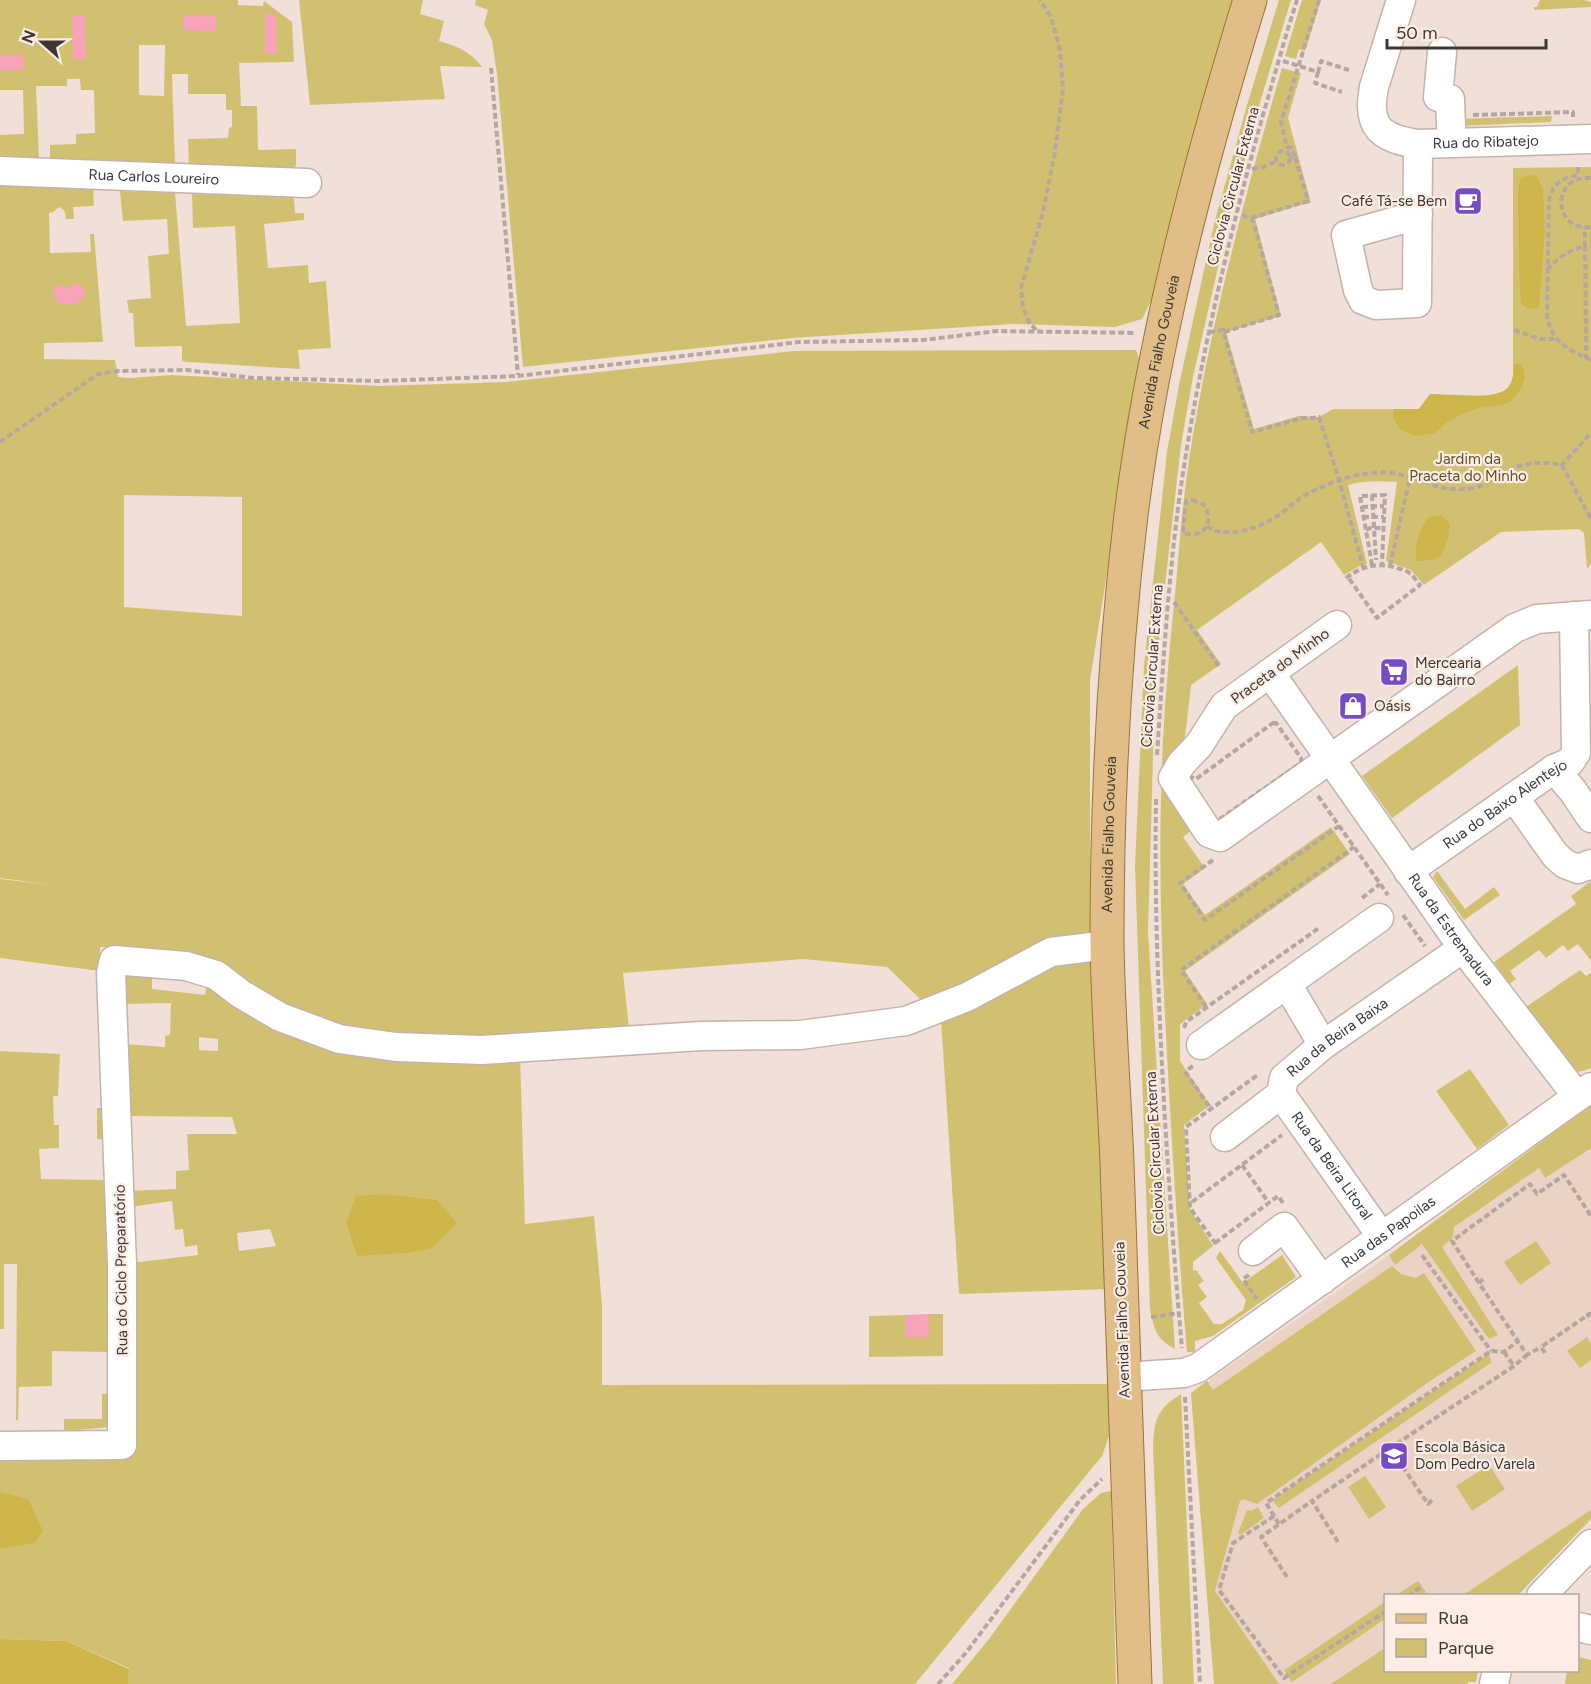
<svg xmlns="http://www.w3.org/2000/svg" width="1591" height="1684" font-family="Figtree,sans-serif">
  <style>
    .built { fill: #ead2c5 }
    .green { fill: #d2c071; fill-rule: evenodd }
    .forest { fill: #cdb54a }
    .water { fill: #f8a3b7 }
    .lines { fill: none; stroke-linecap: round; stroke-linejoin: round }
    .minor-casing { stroke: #c3b3aa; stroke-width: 31 }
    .major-casing { stroke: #9b7237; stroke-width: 35 }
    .path { stroke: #b5a7a0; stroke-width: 4; stroke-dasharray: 6 3; stroke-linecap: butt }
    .minor { stroke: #fff; stroke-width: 28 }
    .major { stroke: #e1bd88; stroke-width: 33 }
    .labels { text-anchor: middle; stroke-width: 4.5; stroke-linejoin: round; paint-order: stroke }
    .street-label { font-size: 15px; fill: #3e3834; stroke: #feede4 }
    .poi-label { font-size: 15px; fill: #3e3834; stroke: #feede4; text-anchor: start }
    .park-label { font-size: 15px; fill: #5e5428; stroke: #feede4 }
  </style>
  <rect width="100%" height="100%" fill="#f1e0d7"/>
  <polygon class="built" points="1591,1105 1591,1518 1518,1595 1386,1596 1386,1670 1431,1671 1407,1684 1214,1684 1191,1393 1412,1239"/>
  <g class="green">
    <path d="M0 0H238V5L263 6 264 1 292 22 294 62 239 63 241 106H257L258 150 296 149V165L293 170 189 166 188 139 228 138 229 128 232 127V110H226V94H188V74H172L175 165 50 160V145L76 144V134L95 133 94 90H81L80 79H67V86H36L39 159 0 157V135L24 134 23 90H0ZM139 45H165L164 96 139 95Z"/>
    <path d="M299 0H423L420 14 444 21 439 41C457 46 471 52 482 67L440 66 445 99 310 105Z"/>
    <polygon points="476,0 1235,0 1157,289 1142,319 1115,327 1013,324 792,338 523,367 497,74 492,40 484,24 488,10 475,5"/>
    <path d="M1279 0H1291L1261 99 1230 215 1193 377 1181 445 1160 629 1154 722 1148 932 1175 1349C1156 1339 1154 1329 1150 1309L1135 866 1144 666 1167 452 1179 385 1214 224 1247 105Z"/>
    <polygon points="1302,0 1321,0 1305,51 1299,49 1296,59 1285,56"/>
    <polygon points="1540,0 1584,0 1591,2 1591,7 1534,10 1534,7 1537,7"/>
    <path d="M1282 68 1301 73 1288 118 1311 203 1300 205 1255 219 1281 316 1226 332 1254 429 1299 416 1319 417 1333 409H1419L1430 394 1490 396 1507 390 1513 378V168L1591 167V564L1587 569 1584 533 1579 529 1501 532 1424 585 1411 570 1386 561 1397 482C1380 481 1364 480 1348 485L1367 564H1363L1344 575 1321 542 1197 630 1221 664 1191 685 1185 738 1164 778 1193 829 1183 837 1205 868 1183 884 1205 915 1331 827 1350 854 1185 971 1207 1004 1180 1024V1061L1210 1105 1184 1125 1190 1209 1213 1246 1193 1262V1270L1199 1271 1197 1272 1204 1281 1198 1285 1207 1297 1199 1303 1214 1324H1222L1243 1310 1246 1300 1216 1258 1220 1251 1243 1283 1282 1255 1296 1277 1213 1336 1195 1341V1352H1187C1179 1259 1173 1165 1168 1072 1162 970 1158 868 1162 766 1164 705 1170 644 1176 584 1180 536 1184 488 1192 441 1213 315 1246 191 1282 68Z"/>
    <polygon points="1552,116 1551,122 1458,126 1458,119"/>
    <path d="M0 184 93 189 94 206 73 207 74 219H66C66 213 65 210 59 207L53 212 49 213 50 253 91 252 90 234H94L103 342 44 343V359L115 360 118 377 130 378 172 375 379 386 506 382 794 351 1136 350 1140 362 1090 681V962L1108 1289 959 1294 941 1019 887 967 803 959 623 973 629 1028 519 1032 498 1040 351 1031 120 947H100V971L0 958V879L52 885 0 878ZM124 495 242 497V616L124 607Z"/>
    <polygon points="120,191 175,193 186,326 240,323 235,226 193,228 192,194 291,197 294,199 295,213 304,213 304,220 264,224 268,268 308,265 309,283 326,281 331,348 298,350 300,369 188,362 182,361 182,346 135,347 133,313 129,313 127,300 151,298 148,256 169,254 167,219 123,221"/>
    <polygon points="1518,665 1520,725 1392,818 1362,776"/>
    <polygon points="1437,871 1465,909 1494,887 1500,895 1464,920 1433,877"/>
    <polygon points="1591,881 1591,961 1578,944 1568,951 1563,945 1546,958 1539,950 1510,971 1516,979 1509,984 1494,962 1576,904 1571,896"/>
    <polygon points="1580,970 1586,976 1591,973 1591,1068 1583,1071 1572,1072 1526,1007"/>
    <path d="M122 972 152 976V989L205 995 207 981 278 1028 520 1054 525 1224 594 1216 602 1305V1385L1109 1384V1436L1102 1456 915 1684H128L129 1668 66 1641 0 1639V1460L129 1459 131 1263 198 1255 197 1245 185 1247 183 1229 175 1230 172 1201 130 1207 129 1191 176 1189V1171L189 1170 187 1134H237L232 1117 127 1116 124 1044 165 1047V1036L170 1035 171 1003 123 1004ZM199 1037 218 1039V1051L199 1050ZM270 1229 276 1246 239 1251 237 1233Z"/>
    <polygon points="0,1051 60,1054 58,1096 53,1096 54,1125 59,1125 59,1148 39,1149 41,1179 107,1180 111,1352 52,1351 52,1386 19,1387 18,1420 16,1420 17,1264 4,1264 4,1329 0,1329"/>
    <polygon points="1470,1069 1509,1125 1477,1149 1436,1091"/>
    <polygon points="1591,1105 1591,1148 1545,1178 1539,1168 1454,1227 1453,1237 1442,1247 1498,1335 1489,1339 1422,1244 1395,1265 1389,1255"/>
    <polygon points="97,1108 105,1108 106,1140 97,1139"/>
    <polygon points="1536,1241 1551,1263 1520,1285 1504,1262"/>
    <polygon points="1392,1266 1401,1274 1416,1278 1424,1273 1476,1351 1430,1381 1257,1504 1243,1499 1240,1501 1215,1591 1279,1684 1214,1684 1191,1393 1207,1381 1213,1390"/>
    <polygon points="929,1314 943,1314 943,1356 869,1357 869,1316 905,1315 905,1337 929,1337"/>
    <polygon points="1587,1337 1591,1344 1591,1360 1580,1368 1567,1351"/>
    <polygon points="1488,1354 1492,1362 1279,1508 1272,1500"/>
    <polygon points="102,1394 111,1394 110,1427 64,1431 64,1419 102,1419"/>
    <path d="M1181 1394 1194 1684H1163L1153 1448C1154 1420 1156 1410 1181 1394Z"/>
    <polygon points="1489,1465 1505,1489 1472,1511 1456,1486"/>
    <polygon points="1365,1476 1386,1507 1369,1519 1348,1487"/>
    <polygon points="1111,1491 1116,1684 952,1684 989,1639 1083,1509 1101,1493"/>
    <polygon points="1258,1507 1264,1518 1240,1535 1238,1533 1247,1510 1251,1511"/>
    <polygon points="1591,1510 1591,1519 1518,1595 1463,1595"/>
    <polygon points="1418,1581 1426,1592 1421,1595 1396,1595"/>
    <polygon points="1385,1602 1385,1619 1292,1682 1284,1670"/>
    <polygon points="1385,1648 1386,1670 1478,1671 1476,1682 1468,1682 1468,1684 1331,1684"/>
    <polygon points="1578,1657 1591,1660 1591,1684 1565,1684 1567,1671 1578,1670"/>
  </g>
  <g class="forest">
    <polygon points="1536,175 1543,189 1545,229 1539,308 1529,309 1521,304 1519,274 1518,189 1521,177"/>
    <path d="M1514 364H1520L1524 369 1525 378 1521 389 1512 400 1506 404 1479 408 1464 413 1447 422 1435 433 1416 436 1401 430 1393 419 1394 409H1419L1430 394C1448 395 1491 400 1505 390 1514 384 1513 373 1514 364Z"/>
    <path d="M1441 515 1450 524 1448 538 1442 555 1432 560 1416 561C1414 544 1419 531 1428 517Z"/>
    <polygon points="384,1194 437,1200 457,1223 432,1248 406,1253 357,1256 346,1223 356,1196"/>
    <polygon points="0,1492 28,1499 43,1531 35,1543 0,1549"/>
    <polygon points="0,1639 66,1641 129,1669 128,1684 0,1684"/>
  </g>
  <g class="water">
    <polygon points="265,14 276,14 277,53 265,53"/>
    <polygon points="85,15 86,59 73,59 72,16"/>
    <polygon points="183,15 216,15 216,31 183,30"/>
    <polygon points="23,55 24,70 0,70 0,56"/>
    <path d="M74 283C97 288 79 314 55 301L53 292 54 288 62 285 71 288Z"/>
    <polygon points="929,1314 929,1337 905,1337 905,1315"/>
  </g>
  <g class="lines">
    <g class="minor-casing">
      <g id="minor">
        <path d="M1401 0 1374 87C1366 127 1380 138 1418 144"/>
        <polyline points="1442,52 1438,97 1450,99 1451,127"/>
        <path id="s1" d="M0 171 307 183"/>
        <path id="s2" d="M1418 215 1346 235 1358 290 1363 300 1376 305 1417 303 1418 144 1591 139"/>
        <polyline points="1337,625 1224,706 1199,745 1181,764 1173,778 1209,833 1220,837 1515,628 1537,619 1591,615"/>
        <path id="s3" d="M1270 673 1463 948 1577 1096"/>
        <polyline points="1554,769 1573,791 1591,818"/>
        <polyline points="1514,797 1555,855 1565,864 1578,869 1591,864"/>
        <path id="s4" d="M1408 871 1554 769 1570 762 1576 753 1574 616"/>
        <polyline points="1287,984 1323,1045"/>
        <polyline points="1201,1045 1379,918"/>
        <path id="s5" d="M1281 1094 1382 1237"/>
        <path id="s6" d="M1225 1137 1281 1094 1284 1078 1323 1045 1463 948"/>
        <polyline points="1253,1251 1284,1227 1322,1280"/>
        <path id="s7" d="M1124 1377 1184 1373 1198 1368 1591 1087"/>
        <polyline points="0,1446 122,1445 122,1264 111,973 114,960 186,966 216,975 241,994 280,1017 339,1039 396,1047 482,1050 701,1036 800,1035 906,1021 967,997 1051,952 1107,945"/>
        <polyline points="1541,1596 1591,1544"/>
        <polyline points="1578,1627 1591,1630"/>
        <polyline points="1494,1684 1497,1670"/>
      </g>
    </g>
    <g class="major-casing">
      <g id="major">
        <path id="s8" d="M1135 1684C1129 1510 1123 1337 1117 1163 1114 1089 1108 1015 1107 941 1107 799 1114 656 1131 515 1153 340 1198 169 1250 0"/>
      </g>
    </g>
    <g class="path">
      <polyline points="1283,61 1318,72 1321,61 1349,70"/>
      <polyline points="491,68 518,375"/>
      <polyline points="1318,72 1315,83 1342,92"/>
      <polyline points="1473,115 1573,112 1573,118"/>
      <circle cx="1283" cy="158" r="7"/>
      <polyline points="1295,157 1292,148 1287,147 1281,122 1319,0"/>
      <path d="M1578 167V175C1561 178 1553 184 1549 200L1547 317C1553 344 1568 349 1591 360"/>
      <polyline points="1252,169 1264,167 1277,161"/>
      <path d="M1591 178C1550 175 1553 232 1591 227"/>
      <polyline points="1251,218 1308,201 1295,157 1290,158"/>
      <polyline points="1585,246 1586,358"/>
      <path d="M1547 270C1557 258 1570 250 1585 246V227"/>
      <polyline points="1036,330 1029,322 1023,307 1021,288 1043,212 1055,152 1063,89 1060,50 1051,17 1040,0"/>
      <polyline points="1514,330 1539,339 1555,339"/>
      <polyline points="1209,332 1223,330 1252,432 1302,418 1313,418 1319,417 1339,480 1363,567"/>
      <polyline points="1224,332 1279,315 1253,220 1240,214"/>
      <polyline points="0,442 98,374 117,371 187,370 253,378 378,381 518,376 799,342 923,340 997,331 1136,333"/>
      <polyline points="1561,466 1591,433"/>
      <polyline points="1372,495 1376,560"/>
      <path d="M1192 500 1203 504C1216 521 1204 540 1183 533L1186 501Z"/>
      <polyline points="1362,507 1384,506"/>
      <polyline points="1363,517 1384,517"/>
      <path d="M1207 526C1214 532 1219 532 1228 532 1247 533 1268 523 1283 512 1292 505 1299 498 1309 493 1337 479 1370 467 1402 475 1430 482 1442 493 1473 488 1485 486 1491 479 1501 474 1515 466 1530 462 1545 463 1552 463 1557 463 1563 467L1591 519"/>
      <polyline points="1366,530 1370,528 1384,528"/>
      <polyline points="1372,565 1360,496 1385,495 1382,564"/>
      <polyline points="1390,566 1410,478"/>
      <path d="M1346 578C1362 566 1378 562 1397 568 1402 569 1407 571 1411 574 1414 577 1417 582 1420 585L1377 618 1348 577"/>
      <polyline points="1174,602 1220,668"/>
      <polygon points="1273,723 1276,723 1301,758 1301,763 1217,821 1213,819 1188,783 1187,779 1191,777 1196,779"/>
      <path d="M1157 755C1163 668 1168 580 1180 493 1198 368 1227 244 1261 122 1273 81 1284 40 1297 0"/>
      <polyline points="1318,796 1388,895"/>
      <path d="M1156 799C1154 906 1159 1014 1165 1121 1170 1197 1175 1273 1182 1348"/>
      <polyline points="1213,860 1180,883 1205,920 1339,826"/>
      <polyline points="1362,898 1380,884"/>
      <polyline points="1403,915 1425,946"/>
      <polyline points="1206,1007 1181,970 1354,847"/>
      <polyline points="1184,1028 1186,1022 1319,928"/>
      <polyline points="1193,1066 1186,1071 1186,1073 1209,1106 1208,1110"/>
      <polyline points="1242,1165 1269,1203"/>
      <polyline points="1192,1202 1282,1135"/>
      <polyline points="1215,1243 1278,1196 1283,1203"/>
      <polyline points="1216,1244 1190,1208 1186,1127 1259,1074"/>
      <polyline points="1422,1255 1491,1351"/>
      <polyline points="1249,1275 1243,1279 1257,1299"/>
      <polyline points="1483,1279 1479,1283 1527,1355 1541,1347"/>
      <polyline points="1479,1283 1452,1241 1530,1184 1537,1194 1564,1175 1591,1216"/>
      <polyline points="1591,1313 1588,1315 1591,1320"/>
      <polyline points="1151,1317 1179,1313"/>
      <polyline points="1504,1352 1514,1366"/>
      <polyline points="1545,1353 1541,1347 1588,1315"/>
      <polyline points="1185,1397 1200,1684"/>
      <polyline points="1432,1500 1428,1504 1390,1448 1514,1366 1527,1355"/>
      <polyline points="1274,1516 1233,1543 1219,1590 1284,1678 1386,1611"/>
      <polyline points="1279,1524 1266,1503 1491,1351 1504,1352 1518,1341"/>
      <polyline points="1338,1542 1312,1501 1390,1448"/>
      <polyline points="1287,1577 1261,1537 1312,1501"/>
      <polyline points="1408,1596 1422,1586"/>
      <polyline points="938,1684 965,1654 1080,1500 1102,1479"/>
    </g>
    <use href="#minor" class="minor"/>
    <use href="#major" class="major"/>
  </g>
  <defs>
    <g id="cafe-square" transform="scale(1.5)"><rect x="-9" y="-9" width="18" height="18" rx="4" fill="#764cc5" stroke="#feede4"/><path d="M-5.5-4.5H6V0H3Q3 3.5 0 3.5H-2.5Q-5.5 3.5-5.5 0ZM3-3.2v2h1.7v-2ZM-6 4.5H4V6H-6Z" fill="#fff"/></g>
    <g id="supermarket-square" transform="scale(1.5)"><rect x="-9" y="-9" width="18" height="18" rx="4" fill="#764cc5" stroke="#feede4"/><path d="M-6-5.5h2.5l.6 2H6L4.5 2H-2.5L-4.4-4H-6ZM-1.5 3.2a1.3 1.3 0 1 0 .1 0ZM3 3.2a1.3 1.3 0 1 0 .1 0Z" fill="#fff"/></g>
    <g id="shop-square" transform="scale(1.5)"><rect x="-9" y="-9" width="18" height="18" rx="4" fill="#764cc5" stroke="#feede4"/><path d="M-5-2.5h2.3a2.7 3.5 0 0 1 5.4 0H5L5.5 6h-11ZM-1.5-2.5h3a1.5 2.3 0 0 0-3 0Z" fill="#fff"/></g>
    <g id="school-square" transform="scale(1.5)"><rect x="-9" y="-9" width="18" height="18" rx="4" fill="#764cc5" stroke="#feede4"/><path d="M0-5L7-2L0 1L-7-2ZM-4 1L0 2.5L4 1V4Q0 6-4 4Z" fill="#fff"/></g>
  </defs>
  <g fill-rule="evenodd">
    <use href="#cafe-square" x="1468" y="201"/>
    <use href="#supermarket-square" x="1394" y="672"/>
    <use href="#shop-square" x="1353" y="706"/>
    <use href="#school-square" x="1394" y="1456"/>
  </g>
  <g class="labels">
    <g class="street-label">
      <text dy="5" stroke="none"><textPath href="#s2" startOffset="424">Rua do Ribatejo</textPath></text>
      <text dy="5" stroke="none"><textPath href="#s1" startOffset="154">Rua Carlos Loureiro</textPath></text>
      <text transform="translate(1233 186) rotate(-75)" y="5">Ciclovia Circular Externa</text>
      <text dy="5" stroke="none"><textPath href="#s8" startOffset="1336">Avenida Fialho Gouveia</textPath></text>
      <text transform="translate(1152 666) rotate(-86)" y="5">Ciclovia Circular Externa</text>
      <text transform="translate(1280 666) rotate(-36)" y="5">Praceta do Minho</text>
      <text dy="5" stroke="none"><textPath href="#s4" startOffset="118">Rua do Baixo Alentejo</textPath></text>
      <text dy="5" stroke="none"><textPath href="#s8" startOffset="850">Avenida Fialho Gouveia</textPath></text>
      <text dy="5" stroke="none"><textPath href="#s3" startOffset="314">Rua da Estremadura</textPath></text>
      <text dy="5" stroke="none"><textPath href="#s6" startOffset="154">Rua da Beira Baixa</textPath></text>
      <text transform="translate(1155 1153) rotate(-93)" y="5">Ciclovia Circular Externa</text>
      <text dy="5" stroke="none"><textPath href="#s5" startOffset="88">Rua da Beira Litoral</textPath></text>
      <text dy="5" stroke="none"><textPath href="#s7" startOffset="309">Rua das Papoilas</textPath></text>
      <text transform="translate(121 1270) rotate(-91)" y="5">Rua do Ciclo Preparatório</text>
      <text transform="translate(1122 1320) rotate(-92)" y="5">Avenida Fialho Gouveia</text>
    </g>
    <g class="poi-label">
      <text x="1447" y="206" text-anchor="end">Café Tá-se Bem</text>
      <text x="1415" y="668">Mercearia<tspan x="1415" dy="17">do Bairro</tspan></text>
      <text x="1374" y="711">Oásis</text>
      <text x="1415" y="1452">Escola Básica<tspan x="1415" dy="17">Dom Pedro Varela</tspan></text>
    </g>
    <g class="park-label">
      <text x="1468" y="464">Jardim da<tspan x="1468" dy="17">Praceta do Minho</tspan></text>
    </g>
  </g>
  <rect x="1384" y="1594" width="195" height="78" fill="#feede4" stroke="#b1a59e" stroke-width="1.5"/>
  <rect x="1396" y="1614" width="30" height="9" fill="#e1bd88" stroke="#b1a59e" stroke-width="1.5"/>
  <text x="1438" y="1624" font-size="18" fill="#3e3834">Rua</text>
  <rect x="1396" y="1639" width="30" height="18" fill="#d2c071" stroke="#b1a59e" stroke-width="1.5"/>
  <text x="1438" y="1654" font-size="18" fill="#3e3834">Parque</text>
  <g transform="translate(42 42) rotate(291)" stroke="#feede4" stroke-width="4.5" paint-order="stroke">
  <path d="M0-4.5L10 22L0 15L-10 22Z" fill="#3e3834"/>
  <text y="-9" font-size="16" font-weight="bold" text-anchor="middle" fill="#3e3834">N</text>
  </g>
  <path d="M1387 39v9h159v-9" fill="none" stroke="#3e3834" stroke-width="3"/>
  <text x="1396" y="39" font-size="18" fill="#3e3834" stroke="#feede4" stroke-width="4.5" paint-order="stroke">50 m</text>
</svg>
